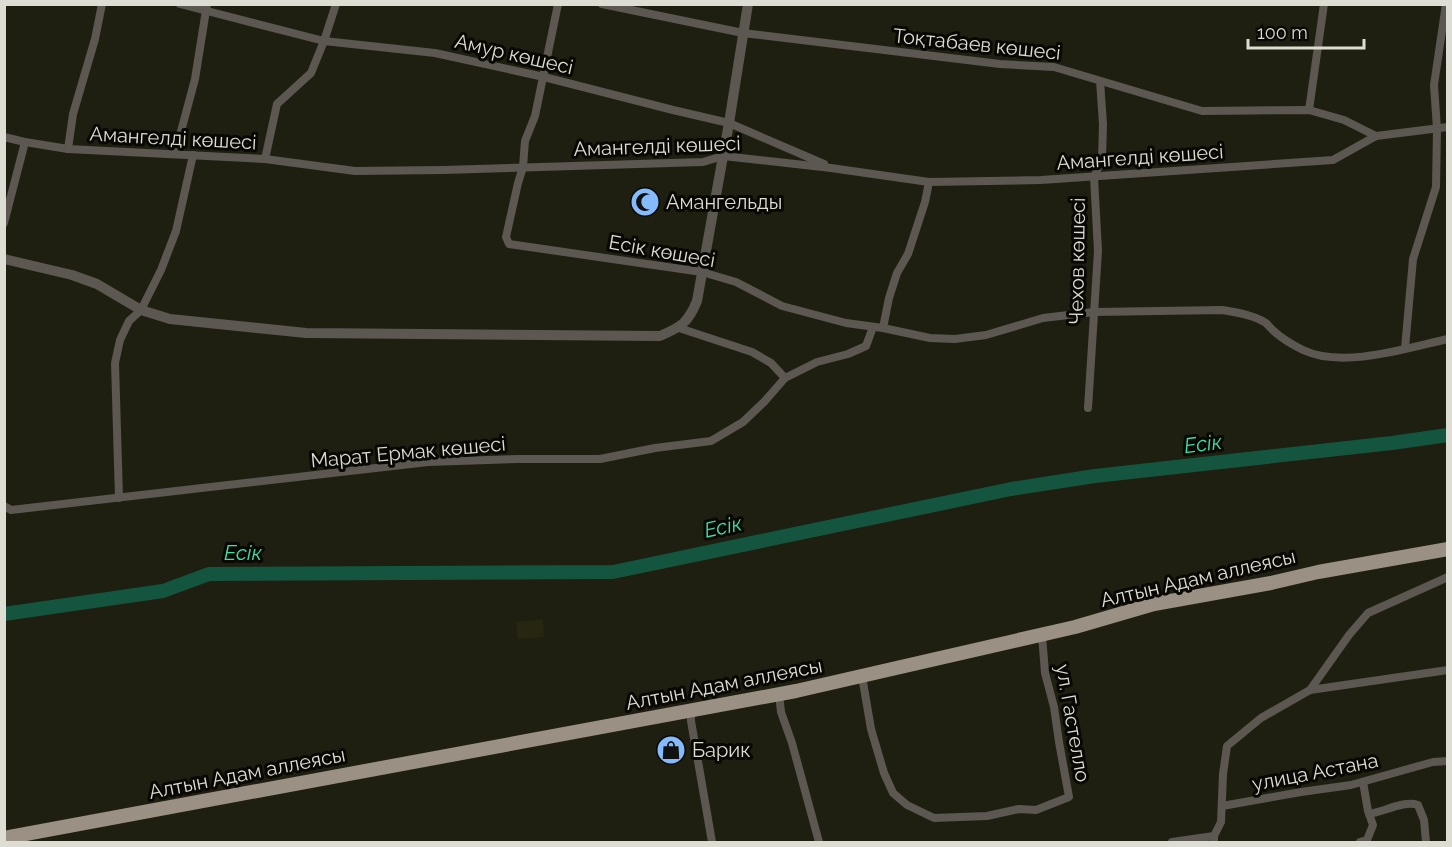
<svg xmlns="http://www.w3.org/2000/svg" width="1452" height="847" font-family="Raleway,sans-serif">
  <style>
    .built { fill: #272611 }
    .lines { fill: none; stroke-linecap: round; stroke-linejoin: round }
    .river { stroke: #13553e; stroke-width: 14 }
    .minor { stroke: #5c5751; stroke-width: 8 }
    .tertiary { stroke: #5c5751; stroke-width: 10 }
    .primary { stroke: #9a9184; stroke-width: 14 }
    .labels { text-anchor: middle; stroke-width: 6; stroke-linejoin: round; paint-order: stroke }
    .street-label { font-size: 20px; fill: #ddddd4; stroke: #090804 }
    .poi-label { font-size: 20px; fill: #ddddd4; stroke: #090804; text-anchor: start }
    .water-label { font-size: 21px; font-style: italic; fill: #39e0a7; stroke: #090804 }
  </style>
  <rect width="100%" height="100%" fill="#1f1f11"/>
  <polygon class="built" points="543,619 544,637 518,639 516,622"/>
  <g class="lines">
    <polyline class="river" points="4,614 163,591 209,574 613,572 1011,489 1095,476 1392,443 1448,435"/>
    <g class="minor">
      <polyline points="180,4 324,41 435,53 544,77 673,110 729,123 824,164"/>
      <path d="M558 4 535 116 525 141 523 167 518 183 506 237 509 244 702 272 736 282 782 306 846 323 883 328 930 338 955 339 986 335 1043 318 1094 312 1222 310C1236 312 1254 315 1266 323 1269 326 1272 330 1276 333 1284 340 1293 345 1303 350 1343 369 1407 348 1448 339"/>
      <polyline points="602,4 743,33 1000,64 1054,67 1202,111 1309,110 1344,120 1376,136"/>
      <polyline points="1309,110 1324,4"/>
      <polyline points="4,137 25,142 68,149 265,159 355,171 443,170 703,162 723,156 831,168 929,182 1041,180 1333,160 1376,136 1448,127"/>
      <polyline points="68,149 73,114 95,39 102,4"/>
      <polyline points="175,154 195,79 207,4"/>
      <polyline points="265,159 277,104 311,73 324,41 336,4"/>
      <polyline points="4,223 25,142"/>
      <polyline points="679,328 752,352 771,363 785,378"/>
      <polyline points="883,328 889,298 897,273 908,254 925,202 929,182"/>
      <polyline points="1405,348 1413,259 1436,187 1437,129 1434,85 1446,4"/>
      <polyline points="1088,408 1098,251 1094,177 1102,159 1103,124 1100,81"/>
      <polyline points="119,498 115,363 120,340 129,321 141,310 161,270 176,231 193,155"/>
      <polyline points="4,506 11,510 428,462 518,459 600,459 655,448 711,441 743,422 765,401 785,378 817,362 848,354 866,346 873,327"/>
      <polyline points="862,676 871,729 884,773 893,793 907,805 934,818 987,816 1019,809 1036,810 1069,797 1059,742 1054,707 1045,673 1042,635"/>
      <polyline points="1310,690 1349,635 1368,613 1448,577"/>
      <polyline points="779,694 781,712 792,743 819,842"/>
      <polyline points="691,711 691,721 712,842"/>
      <polyline points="1222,806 1301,792 1351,785 1433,762 1448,761"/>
      <path d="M1369 814C1384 812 1404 800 1418 805L1424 820 1426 842"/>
      <polyline points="1172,842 1214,836"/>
      <polyline points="1214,842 1214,836 1221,822 1223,774 1227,746 1261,718 1310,690 1448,670"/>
      <polyline points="1360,842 1367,840 1373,825 1368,811 1363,782"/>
    </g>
    <path class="tertiary" d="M4 259 72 275 97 284 141 310 170 319 306 333 660 336C681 327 688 323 697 301L729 123 748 4"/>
    <polyline class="primary" points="4,838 796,691 1075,627 1154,604 1271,583 1318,572 1448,549"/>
  </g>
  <defs>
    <g id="mosque-disc" transform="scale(1.5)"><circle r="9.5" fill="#86bbfb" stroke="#090804"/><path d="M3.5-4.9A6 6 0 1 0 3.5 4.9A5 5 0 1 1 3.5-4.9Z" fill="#111"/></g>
    <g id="shop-disc" transform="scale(1.5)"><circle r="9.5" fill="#86bbfb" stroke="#090804"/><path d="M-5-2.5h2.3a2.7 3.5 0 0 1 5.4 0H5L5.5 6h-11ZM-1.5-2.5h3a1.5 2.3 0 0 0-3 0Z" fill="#111"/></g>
  </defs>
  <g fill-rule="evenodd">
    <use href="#mosque-disc" x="645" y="202"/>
    <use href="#shop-disc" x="671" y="750"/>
  </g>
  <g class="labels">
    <g class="street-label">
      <text transform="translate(977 44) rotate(6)" y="7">Тоқтабаев көшесі</text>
      <text transform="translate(514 54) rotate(13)" y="7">Амур көшесі</text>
      <text transform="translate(173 138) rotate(3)" y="7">Амангелді көшесі</text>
      <text transform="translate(657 146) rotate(-2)" y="7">Амангелді көшесі</text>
      <text transform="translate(1140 157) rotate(-4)" y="7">Амангелді көшесі</text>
      <text transform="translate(662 251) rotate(10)" y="7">Есік көшесі</text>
      <text transform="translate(1077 261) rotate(-89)" y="7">Чехов көшесі</text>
      <text transform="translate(408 452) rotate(-5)" y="7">Марат Ермак көшесі</text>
      <text transform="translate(1198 578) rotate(-13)" y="7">Алтын Адам аллеясы</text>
      <text transform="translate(724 684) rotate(-11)" y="7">Алтын Адам аллеясы</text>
      <text transform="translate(1073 723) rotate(80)" y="7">ул. Гастелло</text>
      <text transform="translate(1315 772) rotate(-11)" y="7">улица Астана</text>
      <text transform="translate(247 773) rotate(-11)" y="7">Алтын Адам аллеясы</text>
    </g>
    <g class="poi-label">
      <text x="666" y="209">Амангельды</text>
      <text x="692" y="757">Барик</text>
    </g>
    <g class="water-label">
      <text transform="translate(1203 444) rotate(-7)" y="7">Есік</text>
      <text transform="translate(723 527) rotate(-12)" y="7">Есік</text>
      <text x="243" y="560">Есік</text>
    </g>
  </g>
  <rect width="1452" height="847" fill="none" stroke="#ddddd4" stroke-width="12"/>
  <path d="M1248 39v9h116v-9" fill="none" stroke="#ddddd4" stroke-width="3"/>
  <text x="1257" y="39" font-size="18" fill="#ddddd4" stroke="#090804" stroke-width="4.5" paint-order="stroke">100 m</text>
</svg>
